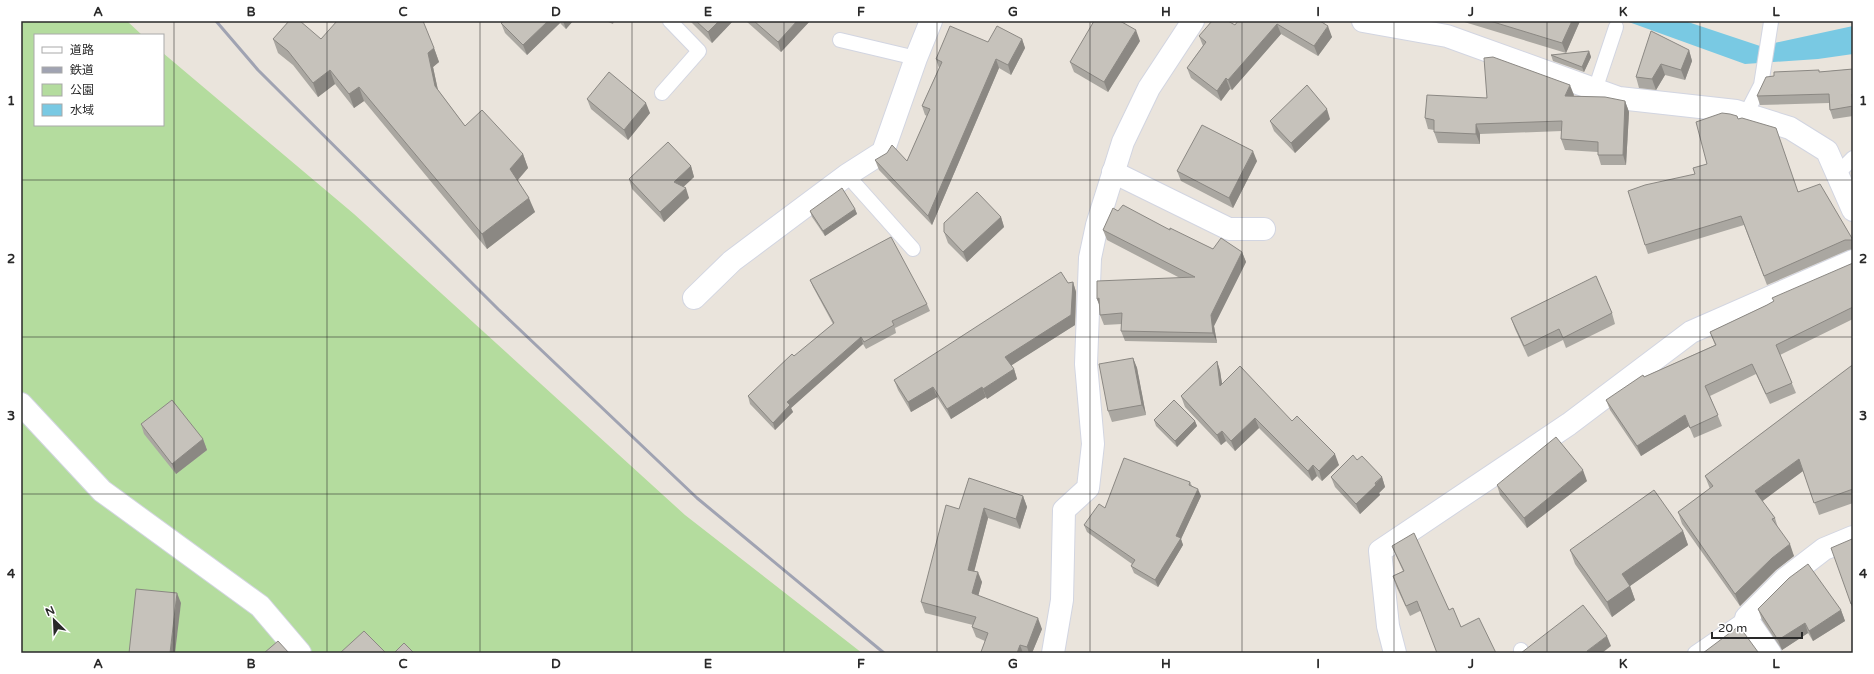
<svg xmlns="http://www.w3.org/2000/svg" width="1874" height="674" font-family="'Varela Round','Noto Sans JP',sans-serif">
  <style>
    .green { fill: #b4dc9e }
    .water { fill: #79c9e3 }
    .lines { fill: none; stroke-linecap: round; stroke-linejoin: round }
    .service-casing { stroke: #d2d5e1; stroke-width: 16 }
    .minor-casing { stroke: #d2d5e1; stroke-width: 24 }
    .service { stroke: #fff; stroke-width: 14 }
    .minor { stroke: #fff; stroke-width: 22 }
    .rail { stroke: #a0a3b2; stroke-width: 3 }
    .wall { fill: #aaa7a1 }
    .shaded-wall { fill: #8b8883 }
    .building { fill: #c6c2bb; stroke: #8b8883 }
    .grid { fill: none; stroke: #292929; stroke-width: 1; stroke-opacity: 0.55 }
    .neatline { fill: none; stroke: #292929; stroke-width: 1.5 }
    .grid-label { font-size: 13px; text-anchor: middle; font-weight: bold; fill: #292929 }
  </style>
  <rect width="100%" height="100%" fill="#eae4dc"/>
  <polygon class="green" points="21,21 127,21 142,35 35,35 35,125 163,125 163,53 354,214 685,515 862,653 21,653"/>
  <polygon class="water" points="1626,21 1685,21 1760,46 1853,26 1853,54 1818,59 1745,64"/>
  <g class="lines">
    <g class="service-casing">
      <g id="service">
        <polyline points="840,40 916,58"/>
        <polyline points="1595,90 1616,27"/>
        <polyline points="662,93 699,51 670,21"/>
        <polyline points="1746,114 1761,85 1771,22"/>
        <polyline points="1837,174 1853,158"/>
        <polyline points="847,175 913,249"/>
        <polyline points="1521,650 1522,653"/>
        <polyline points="1695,653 1746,618"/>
      </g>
    </g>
    <g class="minor-casing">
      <g id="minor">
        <polyline points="1363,21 1447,36 1619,98 1736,111 1790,128 1827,151 1853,210"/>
        <polyline points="1113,172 1229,229 1264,229"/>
        <polyline points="694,298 732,261 847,175 883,152 916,58 931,21"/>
        <polyline points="21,404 102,491 260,606 300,653"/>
        <polyline points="1053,653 1062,600 1064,510 1088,488 1093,444 1086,364 1090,258 1097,225 1123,142 1149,88 1193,21"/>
        <polyline points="1395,653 1388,626 1380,551 1569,424 1691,332 1853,261"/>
        <polyline points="1770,653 1746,618 1785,579 1824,549 1853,537"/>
      </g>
    </g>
    <use href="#service" class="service"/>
    <use href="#minor" class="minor"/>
    <polyline class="rail" points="216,21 258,70 498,309 697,498 884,653"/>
  </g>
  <g class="wall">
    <polygon points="504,21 573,21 566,29 560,23 527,55 505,33 501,23"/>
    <polygon points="606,21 614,21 613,24"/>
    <polygon points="690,21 733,21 712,43"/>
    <polygon points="746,21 810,21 781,52"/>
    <polygon points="1320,21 1332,37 1318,56 1281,34 1232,90 1230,89 1221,101 1191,78 1187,68 1203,46 1199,36 1235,25"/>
    <polygon points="1461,21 1580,21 1566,53"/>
    <polygon points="273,39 321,39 434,48 439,62 433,67 438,90 465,126 523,154 528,168 518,180 535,212 487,249 364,101 354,108 335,84 318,97 293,65 278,53"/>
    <polygon points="1022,39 1025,48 1011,75 999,68 932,225 879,170 875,160 907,161 927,116 925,115 922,106 939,68 936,59 988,42"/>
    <polygon points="1140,41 1108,92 1074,72 1070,62"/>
    <polygon points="1689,50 1692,61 1685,80 1665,75 1656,90 1639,88 1636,77"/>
    <polygon points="1589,51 1591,57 1584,72 1553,61 1551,55"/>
    <polygon points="1853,69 1853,116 1833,119 1830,110 1829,103 1760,105 1757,96 1819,72"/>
    <polygon points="1574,95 1573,96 1625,101 1629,112 1626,165 1601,165 1598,155 1598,152 1565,150 1561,139 1562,131 1480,134 1480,144 1438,143 1434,132 1434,130 1428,129 1425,118 1487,98"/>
    <polygon points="587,99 650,113 628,140 591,109"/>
    <polygon points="1330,119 1295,153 1274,131 1270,121"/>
    <polygon points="1738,119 1798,191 1853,240 1853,249 1848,250 1767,285 1744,225 1648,254 1645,245 1695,174 1707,164"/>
    <polygon points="1257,161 1233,208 1181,181 1177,171"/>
    <polygon points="691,166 694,177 683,187 689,198 664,222 632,189 629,179"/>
    <polygon points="855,209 857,214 825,236 812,217 810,211"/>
    <polygon points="1118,211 1170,230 1213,249 1242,252 1246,262 1214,326 1217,343 1125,341 1121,331 1122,324 1104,325 1100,315 1100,307 1097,299 1180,278 1107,240 1103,230"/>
    <polygon points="1001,217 1004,227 967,262 948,243 944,232"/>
    <polygon points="1853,263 1853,319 1780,355 1796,393 1770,404 1756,374 1710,396 1722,426 1694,438 1689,426 1641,456 1610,410 1606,400 1644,377 1715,345 1710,332 1767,305"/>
    <polygon points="810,280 927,304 930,311 895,328 896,333 866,349 863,344 791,408 793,412 775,430 750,404 748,396 833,324 813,287"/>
    <polygon points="1073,282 1076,292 1075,325 1011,365 1014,369 1017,379 987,399 986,397 951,419 937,397 911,412 898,390 894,380 1068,283"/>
    <polygon points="1612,313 1615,324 1566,348 1563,340 1528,357 1515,329 1511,318"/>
    <polygon points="1133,358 1137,368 1146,415 1112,422 1108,411"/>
    <polygon points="1217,361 1220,371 1222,384 1292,421 1339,465 1322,481 1317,476 1312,481 1259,428 1235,451 1226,441 1221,445 1185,407 1181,396"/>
    <polygon points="1853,365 1853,503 1819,515 1803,471 1762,501 1775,518 1778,528 1794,556 1776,570 1740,606 1682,524 1678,512 1710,489 1705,476"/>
    <polygon points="1154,420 1195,421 1197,426 1177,447 1156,426"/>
    <polygon points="141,424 203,439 207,450 176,474 144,434"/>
    <polygon points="1357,460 1382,477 1385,487 1379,493 1380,495 1360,514 1335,487 1331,477"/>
    <polygon points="1587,481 1527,528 1500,495 1497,485"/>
    <polygon points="1190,482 1192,486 1201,496 1181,539 1183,545 1158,587 1134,573 1131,566 1132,564 1087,532 1084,525 1105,508"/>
    <polygon points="1023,496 1027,507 1020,529 988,518 974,571 982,582 978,596 1042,629 1032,653 981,653 981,652 985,641 976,637 972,627 973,625 925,613 921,602 959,509"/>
    <polygon points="1683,531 1688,545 1630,586 1635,600 1612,617 1575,564 1570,550"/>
    <polygon points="1392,546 1449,610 1461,627 1496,653 1420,611 1410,616 1396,586 1393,576 1403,571 1396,556"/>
    <polygon points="1758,609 1841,610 1845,621 1813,641 1808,633 1782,650 1762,620"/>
  </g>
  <g class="shaded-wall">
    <polygon points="548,21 559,21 560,23 527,55 523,45"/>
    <polygon points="563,21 573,21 566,29"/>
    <polygon points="719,21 733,21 712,43 708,32"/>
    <polygon points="797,21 810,21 781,52 778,42"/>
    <polygon points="1572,21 1580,21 1566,53 1562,43"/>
    <polygon points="1277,24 1281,34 1232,90 1228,80"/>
    <polygon points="1328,26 1332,37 1318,56 1314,46"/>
    <polygon points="1136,30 1140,41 1108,92 1104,82"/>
    <polygon points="1022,39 1025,48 1011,75 1008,65"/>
    <polygon points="434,48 439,62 433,67 440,100 435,86 428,53"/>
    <polygon points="1689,50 1692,61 1685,80 1681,70"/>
    <polygon points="1589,51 1591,57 1584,72 1582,67"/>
    <polygon points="996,59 999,68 932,225 928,216"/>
    <polygon points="1661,64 1665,75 1656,90 1652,79"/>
    <polygon points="330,70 335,84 318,97 313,83"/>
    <polygon points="1226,78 1230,89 1221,101 1217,91"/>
    <polygon points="1570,85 1574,95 1569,106 1565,96"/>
    <polygon points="359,87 364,101 354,108 349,94"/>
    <polygon points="1625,101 1629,112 1626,165 1623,155"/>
    <polygon points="646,103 650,113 628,140 624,130"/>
    <polygon points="1327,109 1330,119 1295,153 1291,143"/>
    <polygon points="1476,124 1480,134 1480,144 1476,134"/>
    <polygon points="1253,151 1257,161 1233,208 1229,198"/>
    <polygon points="523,154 528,168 515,183 510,169"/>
    <polygon points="691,166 694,177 678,192 674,182"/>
    <polygon points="686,188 689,198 664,222 660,212"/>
    <polygon points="529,198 535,212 487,249 482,234"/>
    <polygon points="855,209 857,214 825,236 823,231"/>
    <polygon points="1001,217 1004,227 967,262 963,252"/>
    <polygon points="1242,252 1246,262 1214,326 1217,343 1213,333 1211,315"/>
    <polygon points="1073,282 1076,292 1075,325 1009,367 1005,357"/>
    <polygon points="1099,298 1101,309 1097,299"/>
    <polygon points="861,337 863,344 791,408 793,412 775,430 773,423 787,402"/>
    <polygon points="1133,358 1137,368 1146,415 1142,405"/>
    <polygon points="1217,361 1220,371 1224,396 1220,386"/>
    <polygon points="1014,369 1017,379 987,399 983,389"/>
    <polygon points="933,387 937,397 911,412 908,402"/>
    <polygon points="982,387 986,397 951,419 947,409"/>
    <polygon points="1685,415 1689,426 1641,456 1637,446"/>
    <polygon points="1255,418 1259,428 1235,451 1231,441"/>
    <polygon points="1195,421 1197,426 1177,447 1175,441"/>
    <polygon points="1222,431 1226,441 1221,445 1217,435"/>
    <polygon points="203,439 207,450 176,474 172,464"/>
    <polygon points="1335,454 1339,465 1322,481 1319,471"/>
    <polygon points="1799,459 1803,471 1760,503 1755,491"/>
    <polygon points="1313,465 1317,476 1312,481 1308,471"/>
    <polygon points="1583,470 1587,481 1527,528 1524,518"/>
    <polygon points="1382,477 1385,487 1379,493 1380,495 1360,514 1356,504"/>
    <polygon points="1198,489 1201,496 1181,539 1183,545 1158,587 1155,580"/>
    <polygon points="1023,496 1027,507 1020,529 1016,519"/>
    <polygon points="984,508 988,518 972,580 968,570"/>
    <polygon points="1683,531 1688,545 1630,586 1635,600 1612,617 1607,602 1622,574"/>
    <polygon points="1790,544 1794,556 1776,570 1740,606 1735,594 1772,558"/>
    <polygon points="978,572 982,582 976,604 972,593"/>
    <polygon points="177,593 181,603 175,653 170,653"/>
    <polygon points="1853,603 1853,610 1851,604"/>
    <polygon points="1841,610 1845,621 1813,641 1809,631"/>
    <polygon points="1038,618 1042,629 1032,653 1029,653 1027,647"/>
    <polygon points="1805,623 1808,633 1782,650 1778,640"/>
    <polygon points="1607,636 1611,646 1602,653 1588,653 1587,651"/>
    <polygon points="1020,645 1023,653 1017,653"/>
  </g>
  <g class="building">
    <polygon points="289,21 300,21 321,39 337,21 423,21 434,48 428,53 435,86 465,126 482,110 523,154 510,169 529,198 482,234 359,87 349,94 330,70 313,83 288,51 273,39"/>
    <polygon points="504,21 548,21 523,45 501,23"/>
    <polygon points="696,21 719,21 708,32"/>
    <polygon points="754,21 797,21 778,42"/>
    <polygon points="1094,21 1120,21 1136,30 1104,82 1070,62"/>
    <polygon points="1212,21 1228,21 1235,25 1238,21 1320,21 1328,26 1314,46 1277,24 1228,80 1226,78 1217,91 1187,68 1206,42 1199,36"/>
    <polygon points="1490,21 1572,21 1562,43"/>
    <polygon points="950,26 988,42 997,26 1022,39 1008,65 996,59 928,216 875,160 887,153 892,145 907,161 930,109 922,106 942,62 936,59"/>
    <polygon points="1651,31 1689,50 1681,70 1661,64 1652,79 1636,77"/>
    <polygon points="1589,51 1582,67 1551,55"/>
    <polygon points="1493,57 1570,85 1565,96 1605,97 1625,101 1623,155 1598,155 1598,142 1561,139 1562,121 1476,124 1476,134 1434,132 1434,120 1425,118 1427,95 1487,98 1484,58"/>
    <polygon points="1853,69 1853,93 1852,94 1853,106 1830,110 1829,94 1757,96 1766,77 1774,76 1774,72 1819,70 1819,72"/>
    <polygon points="609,72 646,103 624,130 587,99"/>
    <polygon points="1307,85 1327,109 1291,143 1270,121"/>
    <polygon points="1722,113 1730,114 1737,116 1738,119 1742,118 1776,128 1798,192 1820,184 1853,240 1845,240 1764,276 1741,216 1645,245 1628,191 1645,185 1695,174 1693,168 1707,164 1696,122"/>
    <polygon points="1202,125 1253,151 1229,198 1177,171"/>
    <polygon points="668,142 691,166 674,182 686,188 660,212 629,179"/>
    <polygon points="842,188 855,209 823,231 810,211"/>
    <polygon points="977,192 1001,217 963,252 944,232 944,223"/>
    <polygon points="1123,205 1170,230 1170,228 1213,249 1221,238 1242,252 1211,315 1213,333 1121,331 1122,313 1100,315 1099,298 1097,299 1097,281 1195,277 1103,230 1113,208 1118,211"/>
    <polygon points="891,237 927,304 892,321 894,325 864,342 861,337 787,402 790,405 773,423 748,396 792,354 794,356 834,323 810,280"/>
    <polygon points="1853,263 1853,307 1776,345 1792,383 1766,394 1752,364 1705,386 1718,415 1690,428 1685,415 1637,446 1606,400 1643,375 1644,377 1716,345 1710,332 1767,305 1774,301 1772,298"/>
    <polygon points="1061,272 1068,283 1073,282 1071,315 1005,357 1014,369 983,389 982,387 947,409 933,387 908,402 894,380"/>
    <polygon points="1596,276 1612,313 1563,338 1559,329 1524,346 1511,318"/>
    <polygon points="1133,358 1142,405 1108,411 1099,364"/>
    <polygon points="1217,361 1220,386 1240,366 1292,421 1297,416 1335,454 1319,471 1313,465 1308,471 1255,418 1231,441 1222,431 1217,435 1181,396"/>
    <polygon points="1853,365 1853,489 1814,503 1799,459 1755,491 1775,518 1772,519 1790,544 1772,558 1735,594 1678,512 1713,486 1705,476 1851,366"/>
    <polygon points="172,400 203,439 172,464 141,424"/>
    <polygon points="1174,400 1195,421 1175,441 1154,420"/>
    <polygon points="1556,437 1583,470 1524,518 1497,485"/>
    <polygon points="1353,455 1357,460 1362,456 1382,477 1375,483 1376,485 1356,504 1331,477"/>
    <polygon points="1124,458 1190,482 1189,485 1198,489 1176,536 1181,538 1155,580 1131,566 1135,560 1084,525 1099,504 1105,508"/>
    <polygon points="969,478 1023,496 1016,519 984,508 968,570 978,572 972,593 1038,618 1027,647 1020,645 1017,653 983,653 981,652 988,633 972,627 976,617 921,602 946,505 959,509"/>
    <polygon points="1654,490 1683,531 1622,574 1630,586 1607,602 1570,550"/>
    <polygon points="1414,533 1449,610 1453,608 1461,627 1479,618 1496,653 1437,653 1417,601 1406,606 1393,576 1404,571 1392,546"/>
    <polygon points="1852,539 1853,541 1853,603 1851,604 1831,548"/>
    <polygon points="1808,564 1841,610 1809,631 1805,623 1778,640 1758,609 1789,578"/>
    <polygon points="136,589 177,593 170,653 129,653"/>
    <polygon points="1583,605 1607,636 1587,651 1588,653 1521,653"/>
    <polygon points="1739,626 1758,652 1757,653 1703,653"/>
    <polygon points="364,631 386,653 340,653"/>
    <polygon points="278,641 289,653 264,653"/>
    <polygon points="404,643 414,653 394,653"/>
  </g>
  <path class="grid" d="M174 21V653M327 21V653M480 21V653M632 21V653M784 21V653M937 21V653M1090 21V653M1242 21V653M1394 21V653M1547 21V653M1700 21V653M21 180H1853M21 337H1853M21 494H1853"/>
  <rect width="1874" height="674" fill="none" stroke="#ffffff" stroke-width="44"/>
  <rect x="34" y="34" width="130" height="92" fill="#ffffff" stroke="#a9a9a9"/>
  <rect x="42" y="47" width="20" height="6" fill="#ffffff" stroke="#a9a9a9"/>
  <text x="70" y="54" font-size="12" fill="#292929">道路</text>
  <rect x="42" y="67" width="20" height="6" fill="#a0a3b2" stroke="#a9a9a9"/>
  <text x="70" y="74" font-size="12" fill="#292929">鉄道</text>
  <rect x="42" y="84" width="20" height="12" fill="#b4dc9e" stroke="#a9a9a9"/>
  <text x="70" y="94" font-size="12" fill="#292929">公園</text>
  <rect x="42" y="104" width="20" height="12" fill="#79c9e3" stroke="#a9a9a9"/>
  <text x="70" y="114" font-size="12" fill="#292929">水域</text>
  <g transform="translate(54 620) rotate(336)" stroke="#ffffff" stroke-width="3" paint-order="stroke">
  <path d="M0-3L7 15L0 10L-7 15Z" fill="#292929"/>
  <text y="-6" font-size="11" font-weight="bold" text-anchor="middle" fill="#292929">N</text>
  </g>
  <path d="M1712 632v6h90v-6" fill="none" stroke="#292929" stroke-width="2"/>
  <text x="1718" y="632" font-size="12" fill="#292929" stroke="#ffffff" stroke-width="3" paint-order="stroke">20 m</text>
  <rect x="22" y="22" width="1830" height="630" class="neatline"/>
  <g class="grid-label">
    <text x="98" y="16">A</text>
    <text x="251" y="16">B</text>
    <text x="403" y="16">C</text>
    <text x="556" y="16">D</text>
    <text x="708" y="16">E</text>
    <text x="861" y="16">F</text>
    <text x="1013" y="16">G</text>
    <text x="1166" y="16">H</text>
    <text x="1318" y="16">I</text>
    <text x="1471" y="16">J</text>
    <text x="1623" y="16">K</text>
    <text x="1776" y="16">L</text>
    <text x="11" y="105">1</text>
    <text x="1863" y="105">1</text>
    <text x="11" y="263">2</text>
    <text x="1863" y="263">2</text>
    <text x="11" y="420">3</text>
    <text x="1863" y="420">3</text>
    <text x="11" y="578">4</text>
    <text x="1863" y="578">4</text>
    <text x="98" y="668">A</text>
    <text x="251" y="668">B</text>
    <text x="403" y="668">C</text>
    <text x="556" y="668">D</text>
    <text x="708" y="668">E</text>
    <text x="861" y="668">F</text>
    <text x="1013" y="668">G</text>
    <text x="1166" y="668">H</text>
    <text x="1318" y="668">I</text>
    <text x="1471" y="668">J</text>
    <text x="1623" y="668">K</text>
    <text x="1776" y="668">L</text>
  </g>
</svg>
